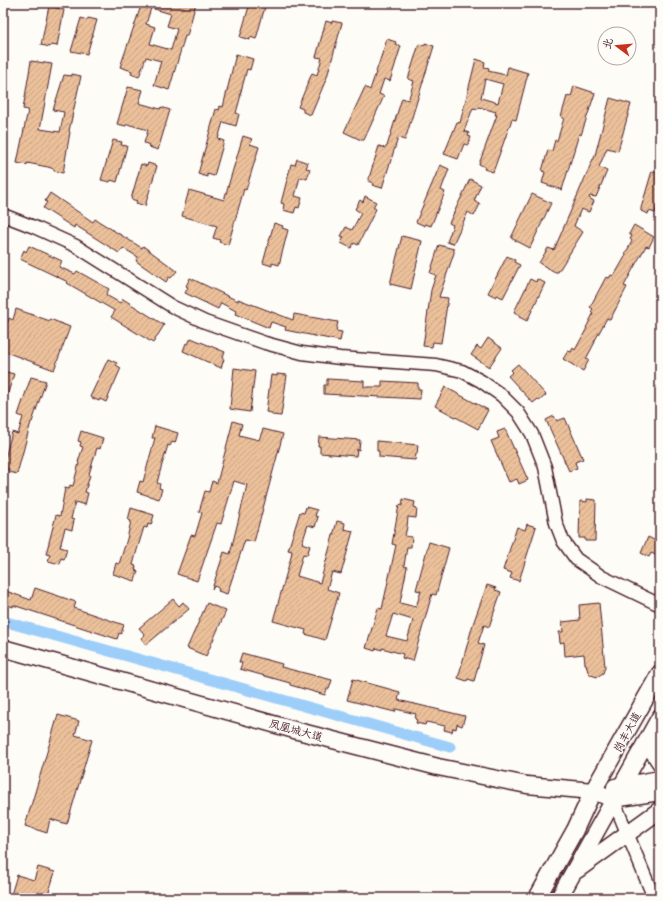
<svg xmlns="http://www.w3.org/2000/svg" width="663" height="901" font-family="Delius,'LXGW WenKai TC',sans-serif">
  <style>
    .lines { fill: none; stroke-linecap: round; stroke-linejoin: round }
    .canal { stroke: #9dcef9; stroke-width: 11 }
    .building { fill: url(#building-hatch); stroke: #4a1f2b; fill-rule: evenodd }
    .minor-casing { stroke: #4a1f2b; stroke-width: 15 }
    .tertiary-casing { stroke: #4a1f2b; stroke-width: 18 }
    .secondary-casing { stroke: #4a1f2b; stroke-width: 19 }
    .minor { stroke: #fdfcf7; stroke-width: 12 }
    .tertiary { stroke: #fdfcf7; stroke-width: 15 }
    .secondary { stroke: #fdfcf7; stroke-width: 16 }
    .labels { text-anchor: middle; stroke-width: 3; stroke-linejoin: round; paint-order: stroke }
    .street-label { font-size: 11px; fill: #4a1f2b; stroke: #fdfcf7 }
  </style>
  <defs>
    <pattern id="building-hatch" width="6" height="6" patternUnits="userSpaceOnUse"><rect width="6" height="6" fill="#ebc09a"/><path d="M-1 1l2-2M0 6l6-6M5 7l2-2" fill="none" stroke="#cba585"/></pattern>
  </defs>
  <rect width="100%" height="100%" fill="#fdfcf7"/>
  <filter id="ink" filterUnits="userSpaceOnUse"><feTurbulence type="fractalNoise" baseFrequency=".025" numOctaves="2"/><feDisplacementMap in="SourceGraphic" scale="8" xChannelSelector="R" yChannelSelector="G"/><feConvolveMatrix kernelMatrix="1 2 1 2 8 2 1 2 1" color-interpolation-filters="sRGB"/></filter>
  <g filter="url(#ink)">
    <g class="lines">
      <polyline class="canal" points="3,621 450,747"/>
    </g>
    <g class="building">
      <path d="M142 3H196L187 36H185L169 90 154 85 161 61 146 57 139 77 131 74 132 71 120 67ZM151 8 171 14 167 26 177 29 171 50 150 44 155 27 146 24Z"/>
      <polygon points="250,3 266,3 256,39 250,37 250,40 240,37"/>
      <polygon points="49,6 64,10 57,46 51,45 50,47 41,45"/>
      <polygon points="81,18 87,20 88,18 97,20 87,54 71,51"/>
      <polygon points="326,21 332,23 332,21 342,23 327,77 311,115 303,112 303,109 298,107 312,73 317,75 322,58 316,57"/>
      <polygon points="387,39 396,42 395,44 401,46 390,81 384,79 379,94 384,96 364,140 361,140 344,132 365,87 370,90"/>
      <polygon points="425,43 434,46 405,140 398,138 382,188 372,185 373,183 368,181 379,146 385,148 387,146 402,98 408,100 409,98 414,81 408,79 419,44 425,46"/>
      <polygon points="236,54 253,59 250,70 247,69 240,95 241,95 236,113 239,114 236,126 223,122 218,139 224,141 214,176 207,174 207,177 198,174 216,109 219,110 220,106 223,107"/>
      <path d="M476 59 485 62 484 67 489 68 488 71 506 75 508 67 528 73 516 120 512 119 493 172 484 169 485 167 479 164 497 115H495L496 112 479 107 478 109 473 108 464 131 469 133 468 136 471 137 468 145 464 144 458 159 444 154 457 122 460 123ZM485 79 503 84 498 103 481 98Z"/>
      <polygon points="31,61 52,64 40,129 60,132 64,112 53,110 64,75 72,76 72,74 81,76 69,131 70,132 63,173 54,171 54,169 48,167 27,163 27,165 17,163 28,110 23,109"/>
      <polygon points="574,86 595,93 581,135 579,134 562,190 542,183 545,172 542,171 548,150 552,151 555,140 557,141 564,118 561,117 567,96 571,97"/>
      <polygon points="128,87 143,90 139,103 160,109 161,107 170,110 158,150 149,147 150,145 144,143 148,130 127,124 126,126 117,124"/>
      <polygon points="610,98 631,104 618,151 607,148 599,167 607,171 596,197 590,196 589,198 594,201 589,212 581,209 574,226 583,232 558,272 555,272 539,263 548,248 554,250 593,159 594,159"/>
      <polygon points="243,136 252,139 250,144 259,147 246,190 244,189 228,245 219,242 220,240 213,238 217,226 182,216 189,190 224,200"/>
      <polygon points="113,140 122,142 121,145 127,146 117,182 111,180 110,182 101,180"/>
      <polygon points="297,159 308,163 306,168 310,169 307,179 300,177 295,196 302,198 299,208 296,207 294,213 283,210 284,204 281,203 291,164 295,165"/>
      <polygon points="148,163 157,166 145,206 136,203 137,201 131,199 141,164 147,166"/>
      <polygon points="440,165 449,169 441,190 445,192 431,226 425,224 425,226 416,222"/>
      <polygon points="652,171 660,173 660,198 655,213 649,211 648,214 641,211 641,208"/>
      <polygon points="470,179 481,185 474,201 480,204 474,216 468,212 453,244 447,242 453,225 449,223"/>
      <polygon points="50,193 93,222 95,219 142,248 143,246 177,271 171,278 169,277 166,282 136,261 138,257 123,248 119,253 75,225 74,228 43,208 47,202 45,201"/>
      <polygon points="532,194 551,203 530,248 511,238"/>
      <polygon points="365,196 376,202 373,207 376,209 358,245 354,243 351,248 341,243 344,237 341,236 346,227 352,230 361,213 355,209 360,200 363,202"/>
      <polygon points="274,223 283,226 282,228 288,230 279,265 272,263 272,266 263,263"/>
      <polygon points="634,225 654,237 649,247 646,246 633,269 624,286 627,287 610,320 607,318 594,342 595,342 586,359 589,360 583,371 563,359 568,351 571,352 573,348 575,350 587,328 586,328 593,314 591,312 593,309 590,307 606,277 609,278 611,275 614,276 626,255 625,255 632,241 630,239 632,236 629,234"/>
      <polygon points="402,236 422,241 411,289 390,284"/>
      <polygon points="439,245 454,249 454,253 439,297 448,298 441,343 433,342 432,347 423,346 431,290 436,275 430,273"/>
      <polygon points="29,246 62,261 59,267 75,274 77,271 109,289 106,295 120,303 123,299 164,325 153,343 111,317 115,311 67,283 68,282 20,259 24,250 26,252"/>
      <polygon points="507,256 515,260 514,262 520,265 503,298 497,295 496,297 488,293"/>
      <polygon points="190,278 238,301 238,299 293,320 294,314 338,322 336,331 342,332 340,341 285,330 286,327 271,322 269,328 235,314 236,311 221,303 218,309 185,293 188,287 186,286"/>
      <polygon points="530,279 536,282 537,279 545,283 527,321 519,317 520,315 514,312"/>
      <polygon points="16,309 50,321 50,319 70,327 54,370 3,351 3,336 9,318 13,320"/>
      <polygon points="191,338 225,352 222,358 224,359 221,368 183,351 186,343 188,344"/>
      <polygon points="488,338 502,348 489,367 471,355 477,346 481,349"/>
      <polygon points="108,359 117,363 116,365 121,368 106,402 100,399 99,401 90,397"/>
      <polygon points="518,364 546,395 539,401 538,399 533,403 508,376 513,372 511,370"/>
      <polygon points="234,368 255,371 250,412 230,409"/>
      <polygon points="3,371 14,374 5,402 3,402"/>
      <polygon points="277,374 287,375 281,416 272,415 272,413 266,412 271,375 277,376"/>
      <polygon points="31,377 46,381 32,422 31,422 17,474 8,472 9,469 3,468 3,466 12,432 18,434 23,417 18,415"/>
      <polygon points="327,379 364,381 364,387 382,387 382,381 418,383 418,389 421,389 420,399 324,394 324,385 327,385"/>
      <polygon points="445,387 488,410 478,429 435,406"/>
      <polygon points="554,416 557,421 565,418 583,459 575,462 577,468 569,471 546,420"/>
      <polygon points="233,421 242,424 239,435 259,440 263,429 283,434 254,542 245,540 227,594 218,591 219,589 215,586 212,589 224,552 230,554 247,485 234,481 221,524 217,523 197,581 177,574 191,535 195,536 202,513 199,512 205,491 209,492 212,481 217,483"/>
      <polygon points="155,426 178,433 175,443 172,442 170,446 168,445 161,468 157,483 160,484 159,488 162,489 159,499 137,492 140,481 143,482 150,456 155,438 152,438"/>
      <polygon points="505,429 528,480 519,484 517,479 509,482 491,441 499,438 497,432"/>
      <polygon points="81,431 103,438 100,449 97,448 89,474 90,475 85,492 88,493 85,505 75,502 71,519 74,520 72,530 65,528 60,547 67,549 64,559 61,558 60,564 48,561 50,555 46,554 56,515 60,516 65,488 69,489 70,485 73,486 79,463 78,462 83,447 80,446 81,442 78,441"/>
      <polygon points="319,437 360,440 359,450 357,449 356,456 320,453 320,446 318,446"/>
      <polygon points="377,441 418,445 417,454 416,454 415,460 379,457 379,451 377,451"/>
      <path d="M403 499 415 502 414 507 417 508 416 518 408 517 407 527 405 536 412 537 411 547H407L404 566 407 567 400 603 416 607 421 591 416 590 429 542 449 548 436 595 432 594 413 661 402 658 403 654 382 648V650L376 648 375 651 366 648 378 608 382 609 396 545 392 544 399 505 402 506ZM393 614 413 620 407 641 386 636Z"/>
      <polygon points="587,499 596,500 595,541 585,541 585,538 579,538 580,501 587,502"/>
      <polygon points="306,507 317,510 315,516 318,517 315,527 308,525 302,543 310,546 307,555 303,554 297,576 320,583 337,521 345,523 344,529 353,531 341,574 332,572 327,589 339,593 325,640 305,634 306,630 273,621 291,557 292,551 288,550 300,512 304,513"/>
      <polygon points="131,508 154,515 151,525 148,524 147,528 144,527 137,550 133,565 136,566 135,570 138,571 135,581 113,574 116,563 119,564 127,539 131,521 128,520"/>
      <polygon points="527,524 536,527 519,581 510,578 512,573 503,570 517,527 525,530"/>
      <polygon points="648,537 660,543 660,557 651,553 649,557 641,553"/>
      <polygon points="487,585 496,588 495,590 501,592 489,627 484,625 478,643 484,645 474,681 468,679 467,681 458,678 473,624"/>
      <polygon points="35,588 76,602 74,608 124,625 121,634 119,633 117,639 13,605 13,607 3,603 3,590 31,600"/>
      <polygon points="173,599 179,606 183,602 189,609 146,645 141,638 145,635 139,628"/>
      <polygon points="207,603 226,611 206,656 187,648"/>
      <polygon points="599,603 605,667 603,673 597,677 591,675 588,672 586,664 585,664 584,654 565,656 564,642 560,643 559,632 563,632 562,622 580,620 579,605"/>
      <polygon points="242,653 282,664 281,667 332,680 329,689 327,689 325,695 290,685 290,683 240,669 242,663 239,662"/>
      <polygon points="353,679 400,692 398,700 465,716 462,726 457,724 456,729 453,728 452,732 444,730 445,726 426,722 425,725 416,723 417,720 415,719 416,714 396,709 395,712 347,700"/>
      <polygon points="58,715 79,721 75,735 92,740 67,824 50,819 47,833 25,826"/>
      <polygon points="38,867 55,872 47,898 10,898 17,875 34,880"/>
    </g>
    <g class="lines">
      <g class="minor-casing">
        <g id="minor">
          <polyline points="3,215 34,227 76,246 173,307 205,322 265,343 302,353 340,358 436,365 462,371 481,381 501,395 518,412 532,434 545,467 556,523 563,541 576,559 602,577 660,605"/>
          <polyline points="613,799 654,898"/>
        </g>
      </g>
      <g class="tertiary-casing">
        <polyline id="tertiary" points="657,725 654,754 660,763"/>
      </g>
      <g class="secondary-casing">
        <g id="secondary">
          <polyline points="3,648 298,731 438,767 527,785 593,791 613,799 660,792"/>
          <polyline points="615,787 660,779"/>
          <polyline points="577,870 660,810"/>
          <polyline points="537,898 575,830 593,791 660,673"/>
          <polyline points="559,898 660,717"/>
        </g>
      </g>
      <use href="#minor" class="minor"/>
      <use href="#tertiary" class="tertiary"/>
      <use href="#secondary" class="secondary"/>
    </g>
  </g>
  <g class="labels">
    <g class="street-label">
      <text transform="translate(296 730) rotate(15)" y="4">凤凰城大道</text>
      <text transform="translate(627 732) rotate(-61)" y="4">岗丰大道</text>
    </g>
  </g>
  <rect width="663" height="901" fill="none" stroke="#fdfcf7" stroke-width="16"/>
  <rect x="8" y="8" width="647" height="885" fill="none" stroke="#4a1f2b" stroke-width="1.5" filter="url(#ink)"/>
  <g transform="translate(617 46) rotate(286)"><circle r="19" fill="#fdfcf7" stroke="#b5a4a5"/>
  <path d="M0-3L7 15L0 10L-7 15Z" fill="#c8321e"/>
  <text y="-6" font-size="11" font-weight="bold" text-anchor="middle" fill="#4a1f2b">北</text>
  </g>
</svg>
